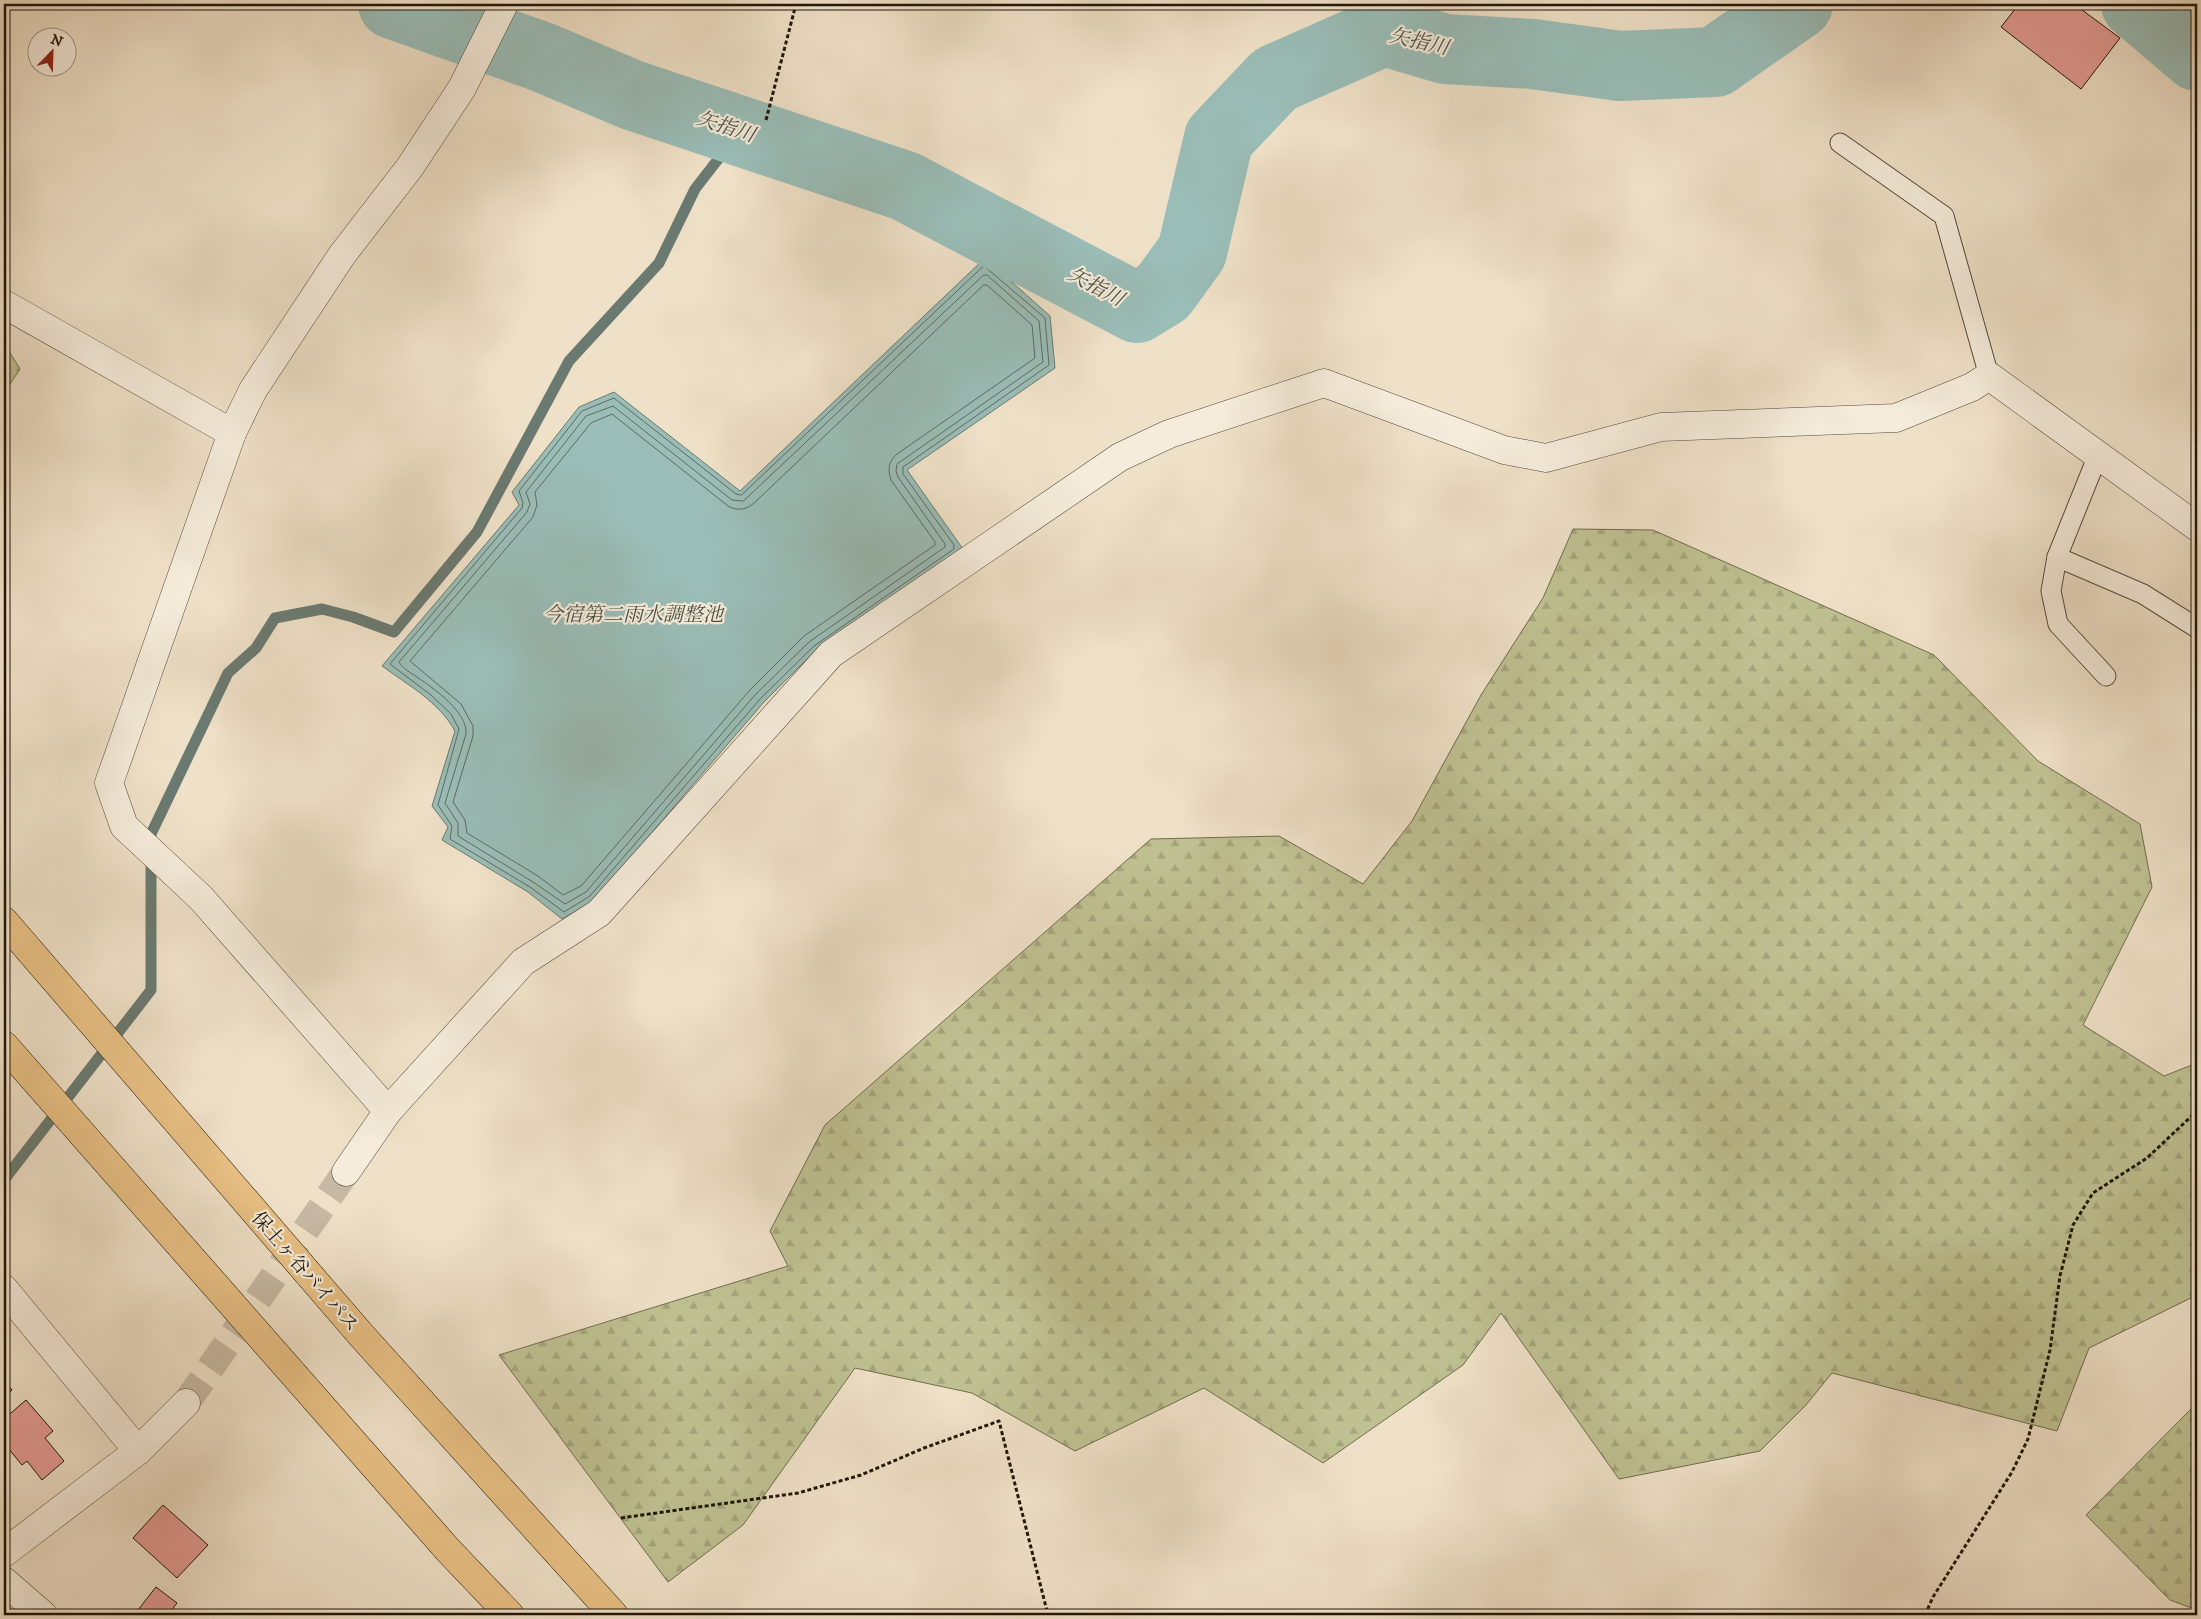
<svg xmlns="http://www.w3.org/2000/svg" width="2201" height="1619" font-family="'IM FELL DW Pica','Noto Serif JP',serif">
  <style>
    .forest { fill: url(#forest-firs); stroke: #706c4d }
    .water { fill: #9abdb7; stroke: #6a7a71 }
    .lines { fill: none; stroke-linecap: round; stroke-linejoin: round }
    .shore { stroke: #5e6a60; stroke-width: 1 }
    .stream { stroke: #6a7a71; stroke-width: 11 }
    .river { stroke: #9abdb7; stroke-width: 70 }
    .building { fill: #e49b93; stroke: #211608 }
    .minor-tunnel { stroke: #c6b8a2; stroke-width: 28; stroke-dasharray: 28 14; stroke-linecap: butt }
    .service-casing { stroke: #544938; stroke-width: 21 }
    .minor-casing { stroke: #544938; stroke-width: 29 }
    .tertiary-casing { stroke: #544938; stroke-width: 29 }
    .motorway-casing { stroke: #211608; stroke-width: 29 }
    .path { stroke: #211608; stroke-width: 3; stroke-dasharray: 4 2.5; stroke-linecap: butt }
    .service { stroke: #f5ecdb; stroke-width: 19 }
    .minor { stroke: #f5ecdb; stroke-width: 28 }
    .tertiary { stroke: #f5ecdb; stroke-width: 28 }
    .motorway { stroke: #e8c084; stroke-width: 28 }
    .labels { text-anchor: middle; stroke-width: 4.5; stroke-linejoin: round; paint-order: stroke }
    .street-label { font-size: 19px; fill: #211608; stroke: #f5ecdb }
    .water-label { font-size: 20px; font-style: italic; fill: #4b5045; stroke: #f5ecdb }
  </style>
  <defs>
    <pattern id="forest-firs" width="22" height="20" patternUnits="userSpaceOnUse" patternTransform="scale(1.25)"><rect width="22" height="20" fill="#bfc192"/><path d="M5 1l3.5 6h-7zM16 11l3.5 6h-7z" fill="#a4a57c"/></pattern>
  </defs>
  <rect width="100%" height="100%" fill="#efe1c8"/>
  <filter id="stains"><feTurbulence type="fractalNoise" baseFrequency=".004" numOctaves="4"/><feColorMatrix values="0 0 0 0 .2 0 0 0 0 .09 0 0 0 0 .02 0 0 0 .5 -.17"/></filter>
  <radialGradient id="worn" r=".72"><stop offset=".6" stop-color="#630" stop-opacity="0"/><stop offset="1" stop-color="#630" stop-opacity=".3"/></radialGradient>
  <g class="forest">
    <polygon points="4,343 20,369 4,393"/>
    <polygon points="1573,529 1653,530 1934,655 2038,761 2140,824 2152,887 2083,1025 2164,1076 2197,1063 2197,1295 2089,1348 2057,1431 1832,1373 1806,1405 1760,1451 1619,1479 1501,1313 1463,1365 1323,1463 1204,1388 1075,1451 972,1393 855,1368 743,1525 668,1582 499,1355 788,1266 770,1231 825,1125 1151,839 1279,836 1363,884 1412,821 1481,695 1543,598"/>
    <polygon points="2197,1403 2197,1610 2170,1600 2086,1515"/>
  </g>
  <path class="water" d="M985 258 1050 316 1055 368 907 470 963 549 817 649 764 702 593 901 562 919 528 892 442 840 448 827 432 806 455 731C439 702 408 685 382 666L519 505 512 492 579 407 614 392 740 491Z"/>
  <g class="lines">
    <g class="shore">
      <polygon points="984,266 1045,318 1049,365 903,467 903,474 954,545 954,549 814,646 760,699 590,896 564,912 530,887 450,839 452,826 438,805 459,729 451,714 431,695 390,664 522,508 523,503 519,491 582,411 614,398 736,494 741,495"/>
      <path d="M984 275H987L1039 321 1043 362 897 464 896 471 898 477 945 544V547L809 642 755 695 586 892 565 904 533 882 458 836V823L445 803 466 734C468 712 433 688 417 677 411 673 402 668 399 662L527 512 530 504 526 492 586 416 613 406 732 500 743 501Z"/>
      <path d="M984 285H987L1032 325 1035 358 897 454C889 461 887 469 891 480L935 542V545L804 636 750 690 581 886 563 895 538 876 467 833 465 820 453 802 473 736V726L461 704 410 661 533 517 537 505 535 492 591 423 612 414 728 506C737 511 745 510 753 504Z"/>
    </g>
    <polyline class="stream" points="4,1180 151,990 151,834 228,673 256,648 275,618 322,609 353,617 394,632 477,532 569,361 659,263 695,189 740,131"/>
    <g class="river">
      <polyline points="393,4 542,57 632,95 905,186 1137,308 1163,292 1192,252 1219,138 1275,79 1384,31 1445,49 1533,54 1620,66 1715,62 1798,4"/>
      <polyline points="2136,4 2197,56"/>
    </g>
  </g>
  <g class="building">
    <polygon points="2019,4 2074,4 2120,38 2081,89 2001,27"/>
    <polygon points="4,1381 12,1390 4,1397"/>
    <polygon points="26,1400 53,1431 45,1438 64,1461 42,1480 27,1461 22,1465 8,1448 4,1452 4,1419"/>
    <polygon points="163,1505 208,1545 177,1578 133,1538"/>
    <polygon points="156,1587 177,1603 168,1615 134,1615"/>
  </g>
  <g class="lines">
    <polyline class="minor-tunnel" points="186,1403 346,1172"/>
    <g class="service-casing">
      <g id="service">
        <polyline points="1840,143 1944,216 1989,376"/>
        <polyline points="2098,455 2057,557 2051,591 2058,624 2106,676"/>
        <polyline points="2057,557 2143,594 2197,628"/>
      </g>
    </g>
    <g class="minor-casing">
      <g id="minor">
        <polyline points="4,304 232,433"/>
        <polyline points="388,1111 201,898 124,826 109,783 232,433 253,390 342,255 410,167 462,88 504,4"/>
        <polyline points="346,1172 388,1111 523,962 599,913 831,654 1120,457 1169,434 1324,383 1504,450 1546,458 1661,427 1896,418 1972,387 1989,376 2197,527"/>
        <polyline points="4,1289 138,1451"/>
        <polyline points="4,1581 43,1615"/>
      </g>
    </g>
    <g class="tertiary-casing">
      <polyline id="tertiary" points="4,1553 138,1451 186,1403"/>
    </g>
    <g class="motorway-casing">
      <g id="motorway">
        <polyline points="4,921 362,1336 614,1615"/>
        <polyline points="4,1045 448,1550 510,1615"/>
      </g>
    </g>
    <g class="path">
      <polyline points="766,120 796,4"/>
      <polyline points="621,1518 798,1493 861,1475 924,1448 999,1421 1048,1615"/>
      <polyline points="1925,1615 1933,1597 2012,1472 2028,1439 2050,1350 2060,1276 2073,1225 2093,1193 2147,1158 2197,1111"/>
    </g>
    <use href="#service" class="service"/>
    <use href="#minor" class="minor"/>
    <use href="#tertiary" class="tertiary"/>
    <use href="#motorway" class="motorway"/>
  </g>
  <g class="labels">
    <g class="street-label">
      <text transform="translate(306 1271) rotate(49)" y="7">保土ヶ谷バイパス</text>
    </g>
    <g class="water-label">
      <text transform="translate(1419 41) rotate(13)" y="7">矢指川</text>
      <text transform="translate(726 126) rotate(18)" y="7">矢指川</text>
      <text transform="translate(1096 286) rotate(28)" y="7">矢指川</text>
      <text x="633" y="621">今宿第二雨水調整池</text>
    </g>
  </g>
  <rect width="2201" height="1619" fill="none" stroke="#efe1c8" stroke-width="20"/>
  <rect x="5" y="5" width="2191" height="1609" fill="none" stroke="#211608" stroke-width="2.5"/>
  <rect x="10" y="10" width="2181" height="1599" fill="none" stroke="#211608"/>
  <g transform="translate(52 52) rotate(23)"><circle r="24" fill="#f5ecdb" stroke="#a09687"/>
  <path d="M0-4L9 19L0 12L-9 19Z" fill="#8f2418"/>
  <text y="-8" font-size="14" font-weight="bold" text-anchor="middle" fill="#211608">N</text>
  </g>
  <rect width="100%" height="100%" filter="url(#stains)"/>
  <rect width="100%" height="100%" fill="url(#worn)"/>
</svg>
